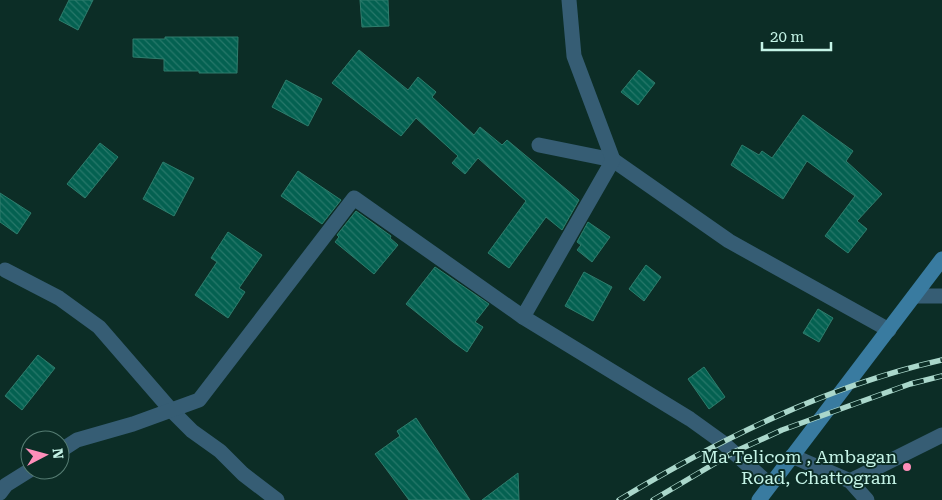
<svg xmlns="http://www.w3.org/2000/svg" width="942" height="500" font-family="'Roboto Serif',serif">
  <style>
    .building { fill: url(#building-back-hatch); stroke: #2e7d6c }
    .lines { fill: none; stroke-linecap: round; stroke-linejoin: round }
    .minor { stroke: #365d74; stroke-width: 15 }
    .secondary { stroke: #397ba0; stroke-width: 15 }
    .rail-casing { stroke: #aad7cb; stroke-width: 5.5 }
    .rail { stroke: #0c2d26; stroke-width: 4; stroke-dasharray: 11; stroke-linecap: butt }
    .poi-dot { fill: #ff8eba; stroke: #0c2d26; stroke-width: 2 }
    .labels { text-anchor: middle; stroke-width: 4; stroke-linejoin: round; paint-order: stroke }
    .poi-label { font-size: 18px; fill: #c5f4e7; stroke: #0c2d26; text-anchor: end }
  </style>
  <defs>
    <pattern id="building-back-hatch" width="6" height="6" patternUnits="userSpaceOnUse" patternTransform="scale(1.25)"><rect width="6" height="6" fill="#046151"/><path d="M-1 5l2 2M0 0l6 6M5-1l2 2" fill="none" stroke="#27786a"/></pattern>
  </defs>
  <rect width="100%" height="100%" fill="#0c2d26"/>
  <g class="building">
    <polygon points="69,0 93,0 78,30 59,20"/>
    <polygon points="360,0 388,0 389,26 362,27"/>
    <polygon points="165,37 238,37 237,73 199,73 199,71 164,71 164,59 133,57 133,39 165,39"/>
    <polygon points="359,50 408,90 418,77 436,92 432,97 474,135 480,127 502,145 507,140 579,200 562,230 546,217 509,268 488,253 526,201 478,158 465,174 452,163 458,156 416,118 401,136 332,83"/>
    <polygon points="639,70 655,83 638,105 621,92"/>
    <polygon points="286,80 322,99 308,126 272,107"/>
    <polygon points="803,115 853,151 846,161 882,194 857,221 867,229 848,253 825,236 855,196 807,161 783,199 731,165 742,145 759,155 762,151 772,158"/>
    <polygon points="100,143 118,157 85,198 67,184"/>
    <polygon points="163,162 194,178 174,216 143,199"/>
    <polygon points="298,171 341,200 322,224 281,196"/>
    <polygon points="0,193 31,213 17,234 0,222"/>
    <polygon points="356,211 391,236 390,238 398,245 374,274 335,242 339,237 337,235"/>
    <polygon points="588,222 610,237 592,262 577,250 581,245 577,242"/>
    <polygon points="228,232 262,255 239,288 245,292 228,318 195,295 217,262 211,258"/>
    <polygon points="646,265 661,277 644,301 629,289"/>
    <polygon points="435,267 489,304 475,322 483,327 467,352 453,342 406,304"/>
    <polygon points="584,272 612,287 593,321 565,306"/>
    <polygon points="818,309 833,318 819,342 803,333"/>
    <polygon points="38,355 55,368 22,410 5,396"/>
    <polygon points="704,367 725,397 709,409 688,379"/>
    <polygon points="416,418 470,500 409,500 375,454 400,436 397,431"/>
    <polygon points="518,473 519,500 482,500"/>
  </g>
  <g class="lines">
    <g class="minor">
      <polyline points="539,145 613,160 729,241 889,330"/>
      <polyline points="5,270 59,298 99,327 171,410 192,431 220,451 243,474 277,500"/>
      <polyline points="916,296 942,296"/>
      <polyline points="523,317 690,419 722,442 770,485"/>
      <polyline points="60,451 77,440 133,424 199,400 354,198 523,317 613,160 574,56 569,0"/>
      <polyline points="792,456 850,481 867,500"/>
      <polyline points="850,481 942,435"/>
      <polyline points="0,493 6,485 30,470"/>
    </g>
    <polyline class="secondary" points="759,500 942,259"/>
    <g class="rail-casing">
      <g id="rail">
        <path d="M619 500C720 439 827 386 942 360"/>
        <polyline points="653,500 734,452 782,430 910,384 942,376"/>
      </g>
    </g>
    <use href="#rail" class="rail"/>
  </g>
  <circle class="poi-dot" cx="907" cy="467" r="5"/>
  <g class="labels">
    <g class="poi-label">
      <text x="897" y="463">Ma Telicom , Ambagan<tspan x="897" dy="21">Road, Chattogram</tspan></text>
    </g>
  </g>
  <g transform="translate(45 455) rotate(84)"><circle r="24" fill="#0c2d26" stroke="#567d73"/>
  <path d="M0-4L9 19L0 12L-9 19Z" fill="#ff8eba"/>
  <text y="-8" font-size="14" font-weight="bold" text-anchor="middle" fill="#c5f4e7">N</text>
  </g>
  <path d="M762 42v8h69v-8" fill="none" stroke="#c5f4e7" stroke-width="2.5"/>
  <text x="770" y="42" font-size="15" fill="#c5f4e7" stroke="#0c2d26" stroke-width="4" paint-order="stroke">20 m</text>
</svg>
